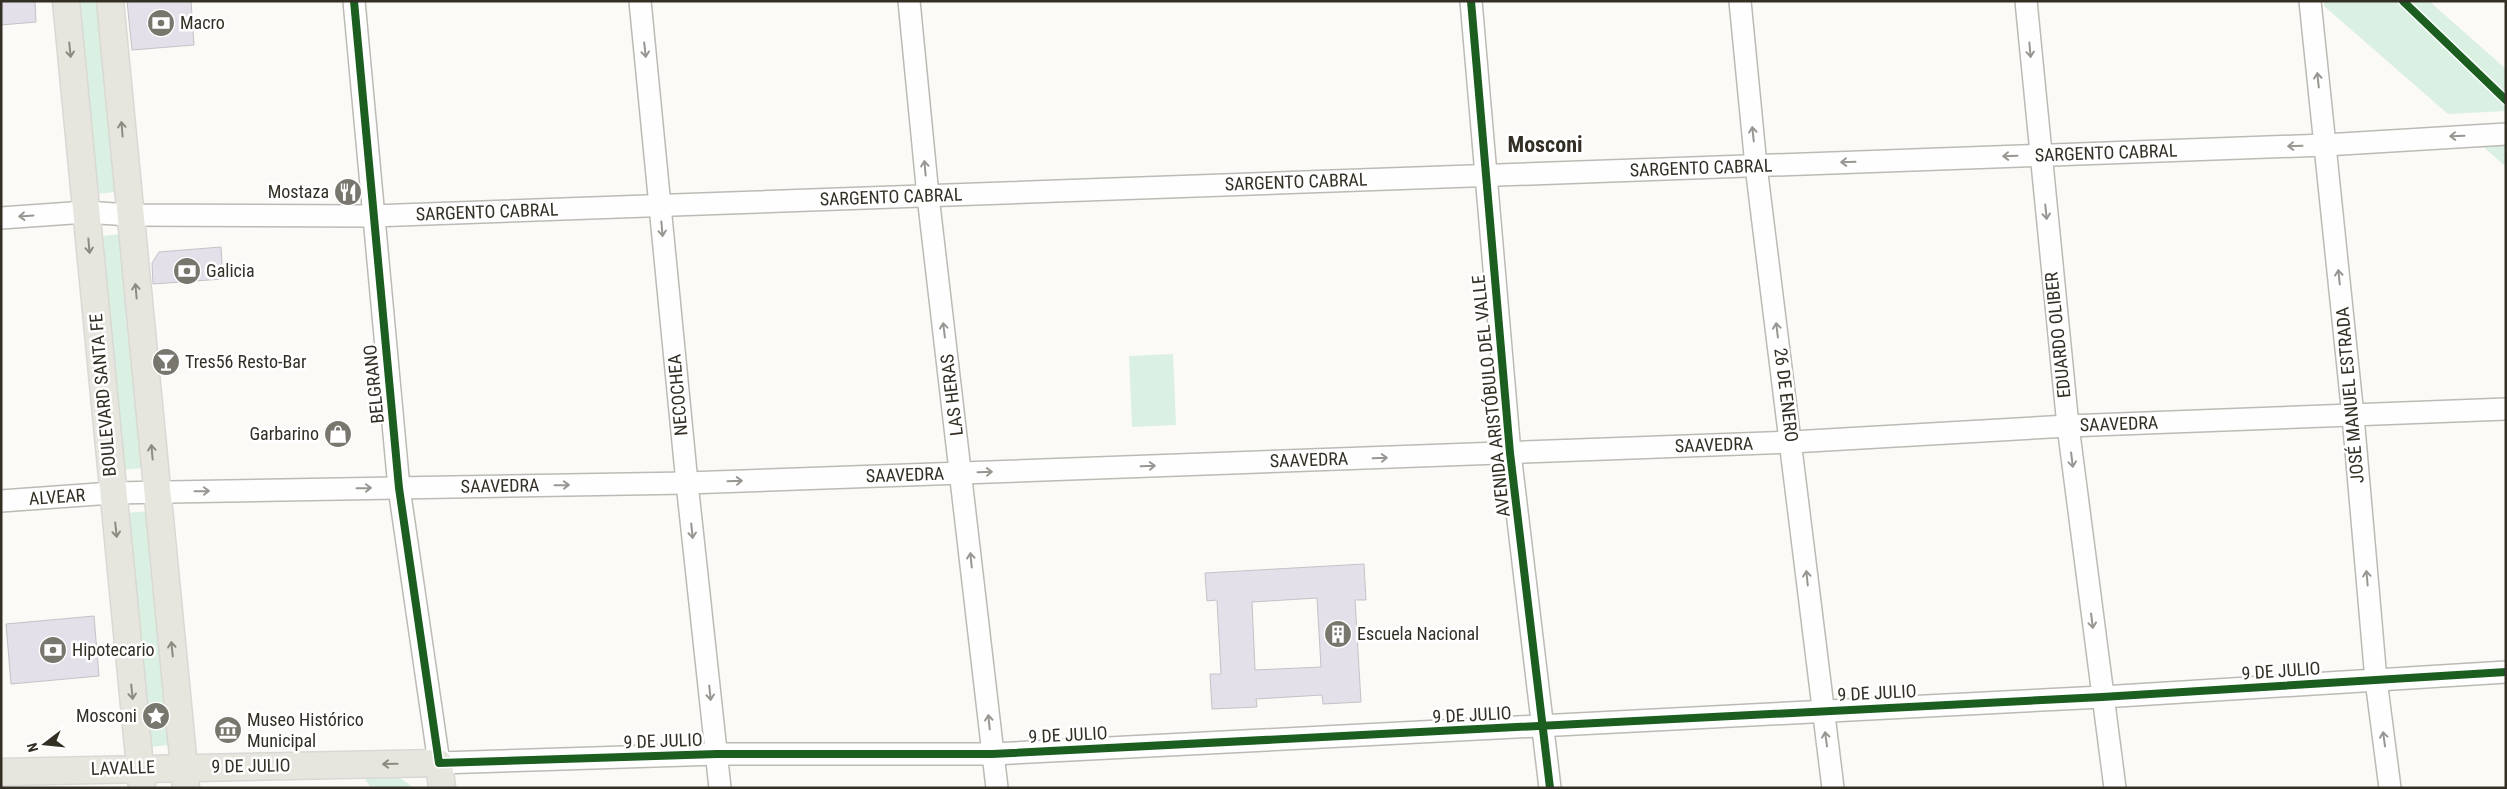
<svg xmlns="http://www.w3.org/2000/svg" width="2507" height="789" font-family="'Roboto Condensed',sans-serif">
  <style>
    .green { fill: #daf0e3 }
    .building { fill: #e3e0ea; stroke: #c4c2c6; fill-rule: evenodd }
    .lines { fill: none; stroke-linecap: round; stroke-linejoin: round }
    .minor-casing { stroke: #bcbab4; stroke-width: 24 }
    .major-casing { stroke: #d9d8d4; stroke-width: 29 }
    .path { stroke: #e1e0de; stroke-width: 3; stroke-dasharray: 4 2.5; stroke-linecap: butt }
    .minor { stroke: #fffefe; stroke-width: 21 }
    .major { stroke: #e7e6de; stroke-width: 26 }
    .cycleway-casing { stroke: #fff; stroke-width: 11 }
    .cycleway { stroke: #1b5e20; stroke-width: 8 }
    .oneway { stroke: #8d8a82 }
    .oneway2 { stroke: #999692 }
    .labels { text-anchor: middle; stroke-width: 5; stroke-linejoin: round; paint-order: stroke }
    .poi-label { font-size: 18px; fill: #332f25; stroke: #fff; text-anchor: start }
    .street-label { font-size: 18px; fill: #332f25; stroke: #fff }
    .district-label { font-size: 22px; font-weight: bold; fill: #332f25; stroke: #fff }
  </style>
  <rect width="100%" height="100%" fill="#fcfaf7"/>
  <g class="green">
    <polygon points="77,1 98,1 116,192 95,194"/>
    <polygon points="2324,1 2429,1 2506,69 2506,111 2448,114 2324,6"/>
    <polygon points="2506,142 2506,167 2479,143"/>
    <polygon points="121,234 143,468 122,470 100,236"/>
    <polygon points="1173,354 1176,425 1132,427 1129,356"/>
    <polygon points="148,511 170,745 149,747 127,513"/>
    <polygon points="362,775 396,775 414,788 371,788"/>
  </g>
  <g class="building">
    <polygon points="1,1 35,1 36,22 1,25"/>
    <polygon points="127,1 191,1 194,45 132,50"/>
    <polygon points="221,247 223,279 153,284 152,263 159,252"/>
    <path d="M1364 564 1366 600H1355L1361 702 1323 704 1322 695 1256 699 1257 707 1212 709 1210 674H1221L1217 600 1207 601 1205 573ZM1317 598 1321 667 1255 670 1252 602Z"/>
    <polygon points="94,616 99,676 11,684 6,624"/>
  </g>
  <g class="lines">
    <g class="minor-casing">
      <g id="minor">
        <polyline points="354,1 399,488 439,763 717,754 992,754 2102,697 2506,672"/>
        <polyline points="640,1 687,483 720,788"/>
        <polyline points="909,1 928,196 997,788"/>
        <polyline points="1471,1 1510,453 1550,788"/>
        <polyline points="1740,1 1756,166 1833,788"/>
        <polyline points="2026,1 2068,426 2115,788"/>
        <polyline points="2310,1 2353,416 2376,680 2390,788"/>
        <polyline points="1,218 86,212 129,215 372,216 2325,145 2506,134"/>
        <polyline points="1,501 112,493 687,483 962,473 1792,442 2068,426 2506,409"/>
      </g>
    </g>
    <g class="major-casing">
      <g id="major">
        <polyline points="66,1 142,788"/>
        <polyline points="110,1 186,788"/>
        <polyline points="1,772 439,763 442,788"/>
      </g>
    </g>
    <polyline class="path" points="2403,1 2506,100"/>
    <use href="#minor" class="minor"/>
    <use href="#major" class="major"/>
    <g class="cycleway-casing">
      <g id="cycleway">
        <polyline points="354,1 399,488 439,763 717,754 992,754 2102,697 2506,672"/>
        <polyline points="1471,1 1510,453 1550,788"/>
        <polyline points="2403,1 2506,100"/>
      </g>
    </g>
    <use href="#cycleway" class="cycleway"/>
  </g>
  <defs><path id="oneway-shaft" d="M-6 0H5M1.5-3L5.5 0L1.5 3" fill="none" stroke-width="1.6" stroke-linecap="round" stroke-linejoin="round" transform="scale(1.25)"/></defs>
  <g class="oneway">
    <use href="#oneway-shaft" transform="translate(70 50) rotate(84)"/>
    <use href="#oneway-shaft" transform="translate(122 129) rotate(-95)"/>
    <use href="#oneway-shaft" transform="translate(89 246) rotate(85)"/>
    <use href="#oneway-shaft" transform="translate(136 291) rotate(-95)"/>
    <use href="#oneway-shaft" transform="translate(152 452) rotate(-95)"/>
    <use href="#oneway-shaft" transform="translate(116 530) rotate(84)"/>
    <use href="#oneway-shaft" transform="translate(172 649) rotate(-96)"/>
    <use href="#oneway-shaft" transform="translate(132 692) rotate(84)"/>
    <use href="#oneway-shaft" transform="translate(390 764) rotate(179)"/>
  </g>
  <g class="oneway2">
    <use href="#oneway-shaft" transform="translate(645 50) rotate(84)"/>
    <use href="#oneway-shaft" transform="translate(2030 50) rotate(85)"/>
    <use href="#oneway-shaft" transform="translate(2318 80) rotate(-96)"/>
    <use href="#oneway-shaft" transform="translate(1753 134) rotate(-96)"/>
    <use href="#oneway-shaft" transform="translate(2457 136) rotate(178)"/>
    <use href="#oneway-shaft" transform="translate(2295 146) rotate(178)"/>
    <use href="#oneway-shaft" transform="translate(2010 156) rotate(178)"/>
    <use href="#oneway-shaft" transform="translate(1848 162) rotate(178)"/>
    <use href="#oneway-shaft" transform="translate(925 168) rotate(-95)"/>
    <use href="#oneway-shaft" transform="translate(2046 212) rotate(84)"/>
    <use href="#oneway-shaft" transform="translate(26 216) rotate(176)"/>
    <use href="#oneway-shaft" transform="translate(662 229) rotate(85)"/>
    <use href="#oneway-shaft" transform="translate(2339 277) rotate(-96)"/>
    <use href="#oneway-shaft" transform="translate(944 330) rotate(-97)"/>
    <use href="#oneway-shaft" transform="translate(1777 330) rotate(-97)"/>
    <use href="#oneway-shaft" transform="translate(1380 458) rotate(-2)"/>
    <use href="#oneway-shaft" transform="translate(2072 460) rotate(83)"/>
    <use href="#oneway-shaft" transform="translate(1148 466) rotate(-2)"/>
    <use href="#oneway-shaft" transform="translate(985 472) rotate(-2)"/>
    <use href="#oneway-shaft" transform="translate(735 481) rotate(-2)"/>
    <use href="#oneway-shaft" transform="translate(562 485) rotate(-1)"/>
    <use href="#oneway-shaft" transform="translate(364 488) rotate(-1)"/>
    <use href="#oneway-shaft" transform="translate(202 491) rotate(-1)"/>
    <use href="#oneway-shaft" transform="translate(692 531) rotate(84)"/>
    <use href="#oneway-shaft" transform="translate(971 560) rotate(-96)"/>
    <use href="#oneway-shaft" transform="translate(1807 578) rotate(-96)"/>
    <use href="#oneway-shaft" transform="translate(2367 578) rotate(-95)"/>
    <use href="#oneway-shaft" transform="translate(2092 621) rotate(83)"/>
    <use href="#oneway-shaft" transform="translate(710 693) rotate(84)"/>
    <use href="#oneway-shaft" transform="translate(989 722) rotate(-96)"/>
    <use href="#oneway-shaft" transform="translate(1826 739) rotate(-98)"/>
    <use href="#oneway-shaft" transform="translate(2384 739) rotate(-98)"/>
  </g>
  <defs>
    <g id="bank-disc" transform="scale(1.4375)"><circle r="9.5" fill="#79766e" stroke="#fff"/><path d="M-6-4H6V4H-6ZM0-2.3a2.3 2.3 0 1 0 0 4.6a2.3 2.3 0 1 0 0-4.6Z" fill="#fff"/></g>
    <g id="restaurant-disc" transform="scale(1.4375)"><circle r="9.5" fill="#79766e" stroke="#fff"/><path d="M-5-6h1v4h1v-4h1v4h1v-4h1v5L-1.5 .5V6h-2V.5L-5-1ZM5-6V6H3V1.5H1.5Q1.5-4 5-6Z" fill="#fff"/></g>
    <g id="bar-disc" transform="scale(1.4375)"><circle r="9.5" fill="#79766e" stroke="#fff"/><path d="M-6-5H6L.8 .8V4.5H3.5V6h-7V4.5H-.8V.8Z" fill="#fff"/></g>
    <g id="shop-disc" transform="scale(1.4375)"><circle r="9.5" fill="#79766e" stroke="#fff"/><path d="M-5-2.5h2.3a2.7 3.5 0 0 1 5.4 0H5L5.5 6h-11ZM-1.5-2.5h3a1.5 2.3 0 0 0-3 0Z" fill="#fff"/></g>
    <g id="building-disc" transform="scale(1.4375)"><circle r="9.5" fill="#79766e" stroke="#fff"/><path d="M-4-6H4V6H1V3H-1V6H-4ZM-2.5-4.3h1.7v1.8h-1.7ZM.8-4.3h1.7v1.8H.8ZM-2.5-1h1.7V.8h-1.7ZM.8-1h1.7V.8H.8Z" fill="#fff"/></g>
    <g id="sight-disc" transform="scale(1.4375)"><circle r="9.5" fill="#79766e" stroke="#fff"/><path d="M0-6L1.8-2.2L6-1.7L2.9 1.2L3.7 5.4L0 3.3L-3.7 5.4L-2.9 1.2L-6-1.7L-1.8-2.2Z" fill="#fff"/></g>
    <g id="museum-disc" transform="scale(1.4375)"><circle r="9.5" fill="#79766e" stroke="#fff"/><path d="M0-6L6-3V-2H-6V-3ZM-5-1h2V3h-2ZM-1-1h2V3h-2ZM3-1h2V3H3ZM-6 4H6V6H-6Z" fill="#fff"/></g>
  </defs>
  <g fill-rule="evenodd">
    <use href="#bank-disc" x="161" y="23"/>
    <use href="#restaurant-disc" x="348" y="192"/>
    <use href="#bank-disc" x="187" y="271"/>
    <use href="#bar-disc" x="166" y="362"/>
    <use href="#shop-disc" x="338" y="434"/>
    <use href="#building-disc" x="1338" y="634"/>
    <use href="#bank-disc" x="53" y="650"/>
    <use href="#sight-disc" x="156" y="716"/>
    <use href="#museum-disc" x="228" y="730"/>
  </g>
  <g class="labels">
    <g class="poi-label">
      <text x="180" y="29">Macro</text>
      <text x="329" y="198" text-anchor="end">Mostaza</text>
      <text x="206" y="277">Galicia</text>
      <text x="185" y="368">Tres56 Resto-Bar</text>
      <text x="319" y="440" text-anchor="end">Garbarino</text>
      <text x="1357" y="640">Escuela Nacional</text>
      <text x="72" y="656">Hipotecario</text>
      <text x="137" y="722" text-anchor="end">Mosconi</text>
      <text x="247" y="726">Museo Histórico<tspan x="247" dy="21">Municipal</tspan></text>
    </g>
    <g class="street-label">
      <text transform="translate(2106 153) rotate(-2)" y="6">SARGENTO CABRAL</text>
      <text transform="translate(1701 168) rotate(-2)" y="6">SARGENTO CABRAL</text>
      <text transform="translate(1296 182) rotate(-2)" y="6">SARGENTO CABRAL</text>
      <text transform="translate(891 197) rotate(-2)" y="6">SARGENTO CABRAL</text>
      <text transform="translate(487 212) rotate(-2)" y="6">SARGENTO CABRAL</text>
      <text transform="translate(2058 335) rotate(-96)" y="6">EDUARDO OLIBER</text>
      <text transform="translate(374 384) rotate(-96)" y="6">BELGRANO</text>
      <text transform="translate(103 395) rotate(-95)" y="6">BOULEVARD SANTA FE</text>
      <text transform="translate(678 395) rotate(-95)" y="6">NECOCHEA</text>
      <text transform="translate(952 395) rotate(-97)" y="6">LAS HERAS</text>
      <text transform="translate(1786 395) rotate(83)" y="6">26 DE ENERO</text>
      <text transform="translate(2350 395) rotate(-95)" y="6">JOSÉ MANUEL ESTRADA</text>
      <text transform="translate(1491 396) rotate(-96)" y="6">AVENIDA ARISTÓBULO DEL VALLE</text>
      <text transform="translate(2119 424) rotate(-2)" y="6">SAAVEDRA</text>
      <text transform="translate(1714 445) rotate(-2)" y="6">SAAVEDRA</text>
      <text transform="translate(1309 460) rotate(-2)" y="6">SAAVEDRA</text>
      <text transform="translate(905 475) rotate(-2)" y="6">SAAVEDRA</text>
      <text transform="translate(500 486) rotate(-1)" y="6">SAAVEDRA</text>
      <text transform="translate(57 497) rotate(-4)" y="6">ALVEAR</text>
      <text transform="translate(2281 671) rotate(-4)" y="6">9 DE JULIO</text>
      <text transform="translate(1877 693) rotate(-3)" y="6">9 DE JULIO</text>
      <text transform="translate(1472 715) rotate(-3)" y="6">9 DE JULIO</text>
      <text transform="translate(1068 735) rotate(-3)" y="6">9 DE JULIO</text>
      <text transform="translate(663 741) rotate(-2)" y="6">9 DE JULIO</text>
      <text transform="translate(251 766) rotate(-1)" y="6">9 DE JULIO</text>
      <text transform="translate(123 768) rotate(-2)" y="6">LAVALLE</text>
    </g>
    <g class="district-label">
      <text x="1545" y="152">Mosconi</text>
    </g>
  </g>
  <rect width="2507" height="789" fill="none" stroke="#332f25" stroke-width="5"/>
  <g transform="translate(45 744) rotate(254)" stroke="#ffffff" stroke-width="4" paint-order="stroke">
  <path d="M0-4L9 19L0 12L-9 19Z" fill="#332f25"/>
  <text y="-8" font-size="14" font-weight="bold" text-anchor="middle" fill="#332f25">N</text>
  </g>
</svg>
